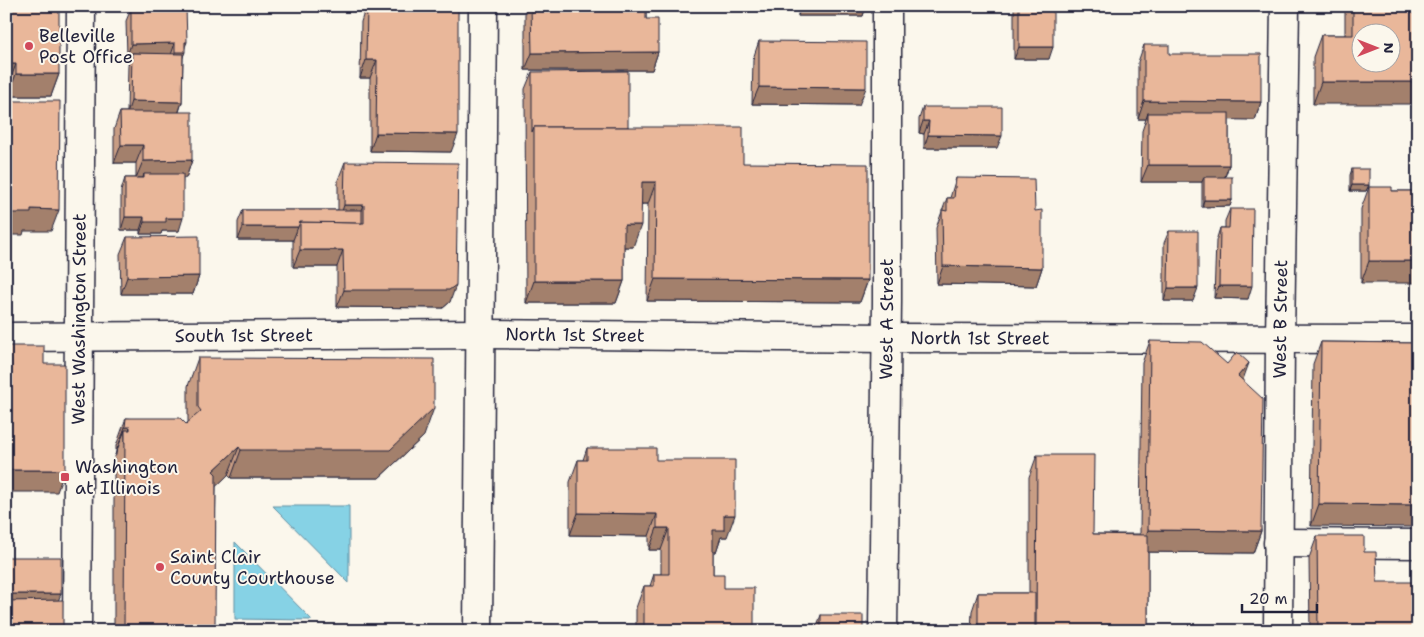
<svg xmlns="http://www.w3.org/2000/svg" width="1424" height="637" font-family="'Shantell Sans',sans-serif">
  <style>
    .water { fill: #86d2e5; stroke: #5e8ca1 }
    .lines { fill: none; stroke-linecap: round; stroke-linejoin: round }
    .minor-casing { stroke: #22223b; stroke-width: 31 }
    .major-casing { stroke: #22223b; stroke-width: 31 }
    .minor { stroke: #fbf7ec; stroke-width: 28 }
    .major { stroke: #fbf7ec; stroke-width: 28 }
    .wall { fill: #c89d84; stroke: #22223b }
    .shaded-wall { fill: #a3806c; stroke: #22223b }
    .building { fill: #e9b79a; stroke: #22223b; fill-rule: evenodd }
    .poi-dot { fill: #d1495b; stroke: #fbf7ec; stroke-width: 2 }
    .labels { text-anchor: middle; stroke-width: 4; stroke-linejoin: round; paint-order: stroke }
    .poi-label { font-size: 18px; fill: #22223b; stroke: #fbf7ec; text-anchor: start }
    .street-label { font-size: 18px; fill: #22223b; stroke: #fbf7ec }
  </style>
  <rect width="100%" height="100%" fill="#fbf7ec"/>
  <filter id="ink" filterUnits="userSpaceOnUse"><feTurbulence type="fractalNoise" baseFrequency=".02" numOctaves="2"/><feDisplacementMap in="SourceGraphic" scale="10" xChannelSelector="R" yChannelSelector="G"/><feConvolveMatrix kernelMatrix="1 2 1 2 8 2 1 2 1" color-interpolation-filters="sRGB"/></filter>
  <g filter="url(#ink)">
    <g class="water">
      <polygon points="273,506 349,506 349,583"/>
      <polygon points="235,542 312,620 235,619"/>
    </g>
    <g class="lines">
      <g class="minor-casing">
        <g id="minor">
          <path id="s1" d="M6 337 481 334 886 338 1418 339"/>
          <polyline points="1278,543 1418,544"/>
          <polyline points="478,631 483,6"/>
          <path id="s2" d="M1278 631 1280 339 1285 6"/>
        </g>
      </g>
      <g class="major-casing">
        <g id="major">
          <path id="s3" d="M77 631 81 6"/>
          <path id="s4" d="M883 631 887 302V6"/>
        </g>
      </g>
      <use href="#minor" class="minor"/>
      <use href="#major" class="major"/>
    </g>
    <g class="wall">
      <polygon points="6,6 59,74 51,96 8,96 8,86 6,86"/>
      <polygon points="366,6 458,6 451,152 370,151 370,78 360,78 361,22"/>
      <polygon points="525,6 646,6 646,19 658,52 652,70 525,70"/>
      <polygon points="798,6 866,6 863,16 798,16"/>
      <polygon points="1014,6 1053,6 1049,59 1014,59"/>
      <polygon points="1345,6 1418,6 1313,104 1313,57 1321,35 1345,35"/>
      <polygon points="131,9 185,47 183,58 182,102 179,112 192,160 186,178 183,178 179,231 162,231 161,234 140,234 140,230 121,230 121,191 125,178 136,178 136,163 114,163 114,129 120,112 127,112 128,65 131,56 127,56 126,21"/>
      <polygon points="759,41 859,105 752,104 753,59"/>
      <polygon points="1144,45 1169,54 1261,102 1255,120 1229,119 1229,165 1225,177 1232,200 1230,206 1202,207 1202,182 1141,182 1142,131 1146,119 1138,119 1138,62"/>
      <polygon points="532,72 628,127 743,163 868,280 860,302 647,301 648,204 642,204 633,247 624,247 624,281 616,303 526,303 525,89"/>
      <polygon points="923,107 997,148 924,148 924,134 919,133 919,119"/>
      <polygon points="345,162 450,302 443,308 337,307 337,267 293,267 293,240 238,240 238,222 243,210 338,210 338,180"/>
      <polygon points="1352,169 1369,185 1366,191 1350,191 1350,175"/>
      <polygon points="956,178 1035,211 1042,268 1036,286 937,284 936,228 947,198 950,198"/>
      <polygon points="1369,187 1392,191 1418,191 1361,283 1361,209"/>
      <polygon points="1230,209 1248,299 1214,298 1216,241 1220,228 1225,228 1225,221"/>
      <polygon points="1169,231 1193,301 1164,301 1164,243"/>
      <polygon points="127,237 199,276 193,294 121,294 120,254"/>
      <polygon points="1150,341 1243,381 1261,531 1253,553 1148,552 1148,631 971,631 972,611 978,593 1029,593 1029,477 1037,455 1093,534 1140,534 1142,363"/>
      <polygon points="1321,342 1418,343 1311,526 1313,364"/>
      <polygon points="198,358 424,436 379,478 231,478 228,475 216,486 213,631 114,631 114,458 116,455 116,446 126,418 186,424 188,423 188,386"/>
      <polygon points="587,448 656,460 727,537 721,537 716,552 713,552 713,574 724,588 754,631 636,631 636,608 644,586 650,586 654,574 661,574 661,550 649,550 649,536 570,535 570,482 578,460 583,460"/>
      <polygon points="1317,536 1364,552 1377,582 1418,631 1310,631 1309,558"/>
      <polygon points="821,615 863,631 815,631"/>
    </g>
    <g class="shaded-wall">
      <polygon points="801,6 866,6 863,16 798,16"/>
      <polygon points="185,42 187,42 183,52 185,52 180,64 171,64 175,52"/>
      <polygon points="175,43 171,55 132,53 131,56 127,56 131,44"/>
      <polygon points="1019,47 1053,47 1049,59 1014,59"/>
      <polygon points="658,52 652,70 525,70 532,53"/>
      <polygon points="366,60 377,60 370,78 360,78"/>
      <polygon points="6,64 16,64 8,86 6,86"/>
      <polygon points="16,74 59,74 51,96 8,96"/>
      <polygon points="1321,82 1418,82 1418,104 1313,104"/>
      <polygon points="759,87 866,88 859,105 752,104"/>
      <polygon points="131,101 182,102 178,114 127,114"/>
      <polygon points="1144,101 1261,102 1255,120 1148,119 1148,113 1146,119 1138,119"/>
      <polygon points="923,121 929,121 924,134 919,133"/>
      <polygon points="376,133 458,134 451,152 370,151"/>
      <polygon points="928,135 1002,136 997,148 924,148"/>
      <polygon points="121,145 143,145 136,163 114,163"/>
      <polygon points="192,160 186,178 144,178 144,174 143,178 136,178 143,161"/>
      <polygon points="1148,165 1229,165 1223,182 1204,177 1202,182 1141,182"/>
      <polygon points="642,182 656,182 648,204 634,204"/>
      <polygon points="1352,185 1369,185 1366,191 1350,191"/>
      <polygon points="1204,200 1232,200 1230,206 1202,207"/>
      <polygon points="344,205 364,205 357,223 338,223"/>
      <polygon points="31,209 59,210 51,231 24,231 23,235 6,235 6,213"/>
      <polygon points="125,217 144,217 140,230 121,230"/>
      <polygon points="166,218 183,218 179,231 162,231 161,234 140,234 144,222"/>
      <polygon points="624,225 641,225 633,247 616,247"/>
      <polygon points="243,227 298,227 293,240 238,240"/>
      <polygon points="300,250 343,250 337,267 293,267"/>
      <polygon points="1369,261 1418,261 1418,283 1361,283"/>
      <polygon points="943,266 1042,268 1036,286 937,284"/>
      <polygon points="199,276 193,294 121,294 127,277"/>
      <polygon points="655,279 868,280 860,302 647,301"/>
      <polygon points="534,281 624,281 616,303 526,303"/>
      <polygon points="456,285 450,302 443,308 337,307 344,290"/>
      <polygon points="1219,286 1252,286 1248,299 1214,298"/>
      <polygon points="1168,288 1198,288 1193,301 1164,301"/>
      <polygon points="1249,363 1241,385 1238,376"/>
      <polygon points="434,408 424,436 379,478 231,478 241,450"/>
      <polygon points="125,427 130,427 125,443 125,430 115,455"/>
      <polygon points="239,447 228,475 203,499 213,471"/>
      <polygon points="6,470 65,470 57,492 6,492"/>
      <polygon points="1319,504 1418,505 1418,527 1311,526"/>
      <polygon points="578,513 657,514 649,536 570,535"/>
      <polygon points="724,515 735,515 727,537 721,537 716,552 705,552 713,530"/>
      <polygon points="657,528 669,528 661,550 649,550"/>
      <polygon points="1148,530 1261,531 1253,553 1140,552"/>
      <polygon points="6,594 61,594 54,611 6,611"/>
      <polygon points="215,624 213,631 208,631"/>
    </g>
    <g class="building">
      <polygon points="6,6 59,6 59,74 16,74 16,64 6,64"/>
      <polygon points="367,6 458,6 458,134 376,133 377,60 366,60"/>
      <polygon points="531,6 646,6 646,19 658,19 658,52 532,53"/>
      <rect x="1019" y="6" width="34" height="41"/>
      <path d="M1353 6H1418V82H1321V35H1353ZM1362 32H1392V62H1362Z"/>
      <polygon points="186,8 187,42 185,42 185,52 175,52 175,43 131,44 131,9"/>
      <polygon points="759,41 866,42 866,88 759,87"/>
      <polygon points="1144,45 1169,45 1169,54 1261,54 1261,102 1144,101"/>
      <polygon points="132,53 183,54 182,102 131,101"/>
      <polygon points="628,71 628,127 534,127 532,132 532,72"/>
      <polygon points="6,101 60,101 59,210 31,209 31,213 6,213"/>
      <polygon points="923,107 1002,107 1002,136 928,135 929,121 923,121"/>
      <polygon points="120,112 192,112 192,160 143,161 143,145 121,145"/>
      <rect x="1148" y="113" width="81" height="52"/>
      <polygon points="534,127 743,127 743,163 868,164 868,280 655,279 656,182 642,182 641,225 624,225 624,281 534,281"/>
      <polygon points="345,162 458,163 456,285 449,290 344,290 343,250 300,250 300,222 364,223 364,205 344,205"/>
      <rect x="1352" y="169" width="17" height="16"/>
      <polygon points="144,174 183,174 183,218 166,218 166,222 144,222 144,217 125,217 125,178 144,178"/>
      <rect x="1204" y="177" width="28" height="23"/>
      <polygon points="956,178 1034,179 1035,211 1042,210 1042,268 943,266 942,210 947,211 947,198 954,198"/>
      <polygon points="1369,187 1392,187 1392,191 1418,191 1418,261 1369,261"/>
      <polygon points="1230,209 1253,209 1252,286 1219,286 1220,228 1229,228"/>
      <polygon points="243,210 362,210 362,223 300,222 298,227 243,227"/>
      <polygon points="1169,231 1198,231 1198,288 1168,288"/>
      <polygon points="199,236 199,276 127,277 127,237"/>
      <polygon points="1150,341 1202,342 1227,364 1237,352 1249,363 1238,376 1263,399 1261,531 1148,530"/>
      <polygon points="1321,342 1418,343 1418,505 1319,504"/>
      <polygon points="6,346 44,346 44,364 65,364 65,470 6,470"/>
      <polygon points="198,358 434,359 434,408 390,450 241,450 239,447 213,471 216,474 215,624 208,631 124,631 125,430 130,430 130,427 125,427 126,418 180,418 186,424 201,411 198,407"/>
      <polygon points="587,448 656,448 656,460 735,460 735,515 724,515 724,530 713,530 713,574 724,574 724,588 754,588 754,631 644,631 644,586 654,586 654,574 669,574 669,528 657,528 657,514 578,513 578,460 587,460"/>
      <polygon points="1037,455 1094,455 1093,534 1148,535 1148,631 1036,631"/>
      <polygon points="1317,536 1364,536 1364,552 1376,552 1377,582 1418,582 1418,631 1318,631"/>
      <rect x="6" y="557" width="55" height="37"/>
      <rect x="978" y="593" width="57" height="38"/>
      <polygon points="63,600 63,631 6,631 6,601"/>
      <rect x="821" y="615" width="42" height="16"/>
    </g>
  </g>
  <g class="poi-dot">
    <circle cx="29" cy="46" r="5"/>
    <rect x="60" y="472" width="10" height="10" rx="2.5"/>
    <circle cx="160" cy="567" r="5"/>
  </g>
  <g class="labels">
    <g class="poi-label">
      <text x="39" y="42">Belleville<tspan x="39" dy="21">Post Office</tspan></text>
      <text x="75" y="473">Washington<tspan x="75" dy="21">at Illinois</tspan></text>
      <text x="170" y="563">Saint Clair<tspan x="170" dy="21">County Courthouse</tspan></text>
    </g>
    <g class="street-label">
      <text dy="6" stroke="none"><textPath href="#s2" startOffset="312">West B Street</textPath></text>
      <text dy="6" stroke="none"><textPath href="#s3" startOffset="312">West Washington Street</textPath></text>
      <text dy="6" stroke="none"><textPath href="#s4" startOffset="312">West A Street</textPath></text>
      <text dy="6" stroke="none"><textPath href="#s1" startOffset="238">South 1st Street</textPath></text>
      <text dy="6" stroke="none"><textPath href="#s1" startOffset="569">North 1st Street</textPath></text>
      <text dy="6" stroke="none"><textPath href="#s1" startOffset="974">North 1st Street</textPath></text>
    </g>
  </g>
  <rect width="1424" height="637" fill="none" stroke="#fbf7ec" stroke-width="25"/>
  <rect x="12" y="12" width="1399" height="612" fill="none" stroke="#22223b" stroke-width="2" filter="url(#ink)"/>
  <g transform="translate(1376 48) rotate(90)"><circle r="24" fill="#fbf7ec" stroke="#a4a2a5"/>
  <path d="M0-4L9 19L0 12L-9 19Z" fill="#d1495b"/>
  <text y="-8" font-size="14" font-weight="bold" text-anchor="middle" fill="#22223b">N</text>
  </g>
  <path d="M1242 604v8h75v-8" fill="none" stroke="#22223b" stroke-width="2.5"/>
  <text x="1249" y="604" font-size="15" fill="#22223b" stroke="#fbf7ec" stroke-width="4" paint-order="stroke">20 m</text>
</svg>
